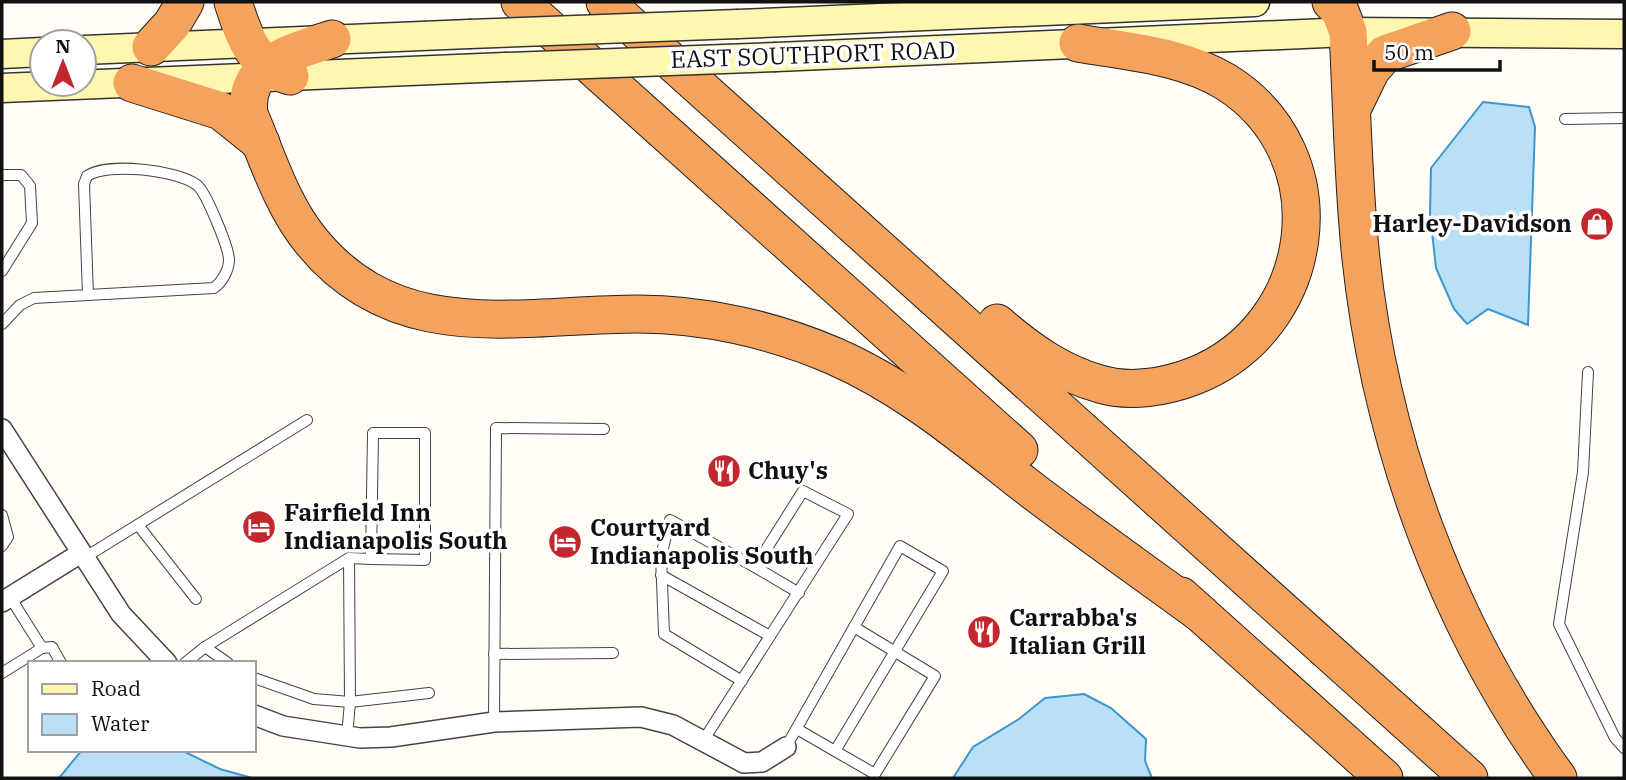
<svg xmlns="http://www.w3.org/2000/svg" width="1626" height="780" font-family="'IBM Plex Serif',serif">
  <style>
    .water { fill: #b9e0f7; stroke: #3f96cf; stroke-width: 2 }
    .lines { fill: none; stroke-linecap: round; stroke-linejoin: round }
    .service-casing { stroke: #444; stroke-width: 12 }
    .minor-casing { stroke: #444; stroke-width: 22 }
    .secondary-casing { stroke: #333; stroke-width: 31 }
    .motorway-casing { stroke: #222; stroke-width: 39 }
    .service { stroke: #fff; stroke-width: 10 }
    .minor { stroke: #fff; stroke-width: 19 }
    .secondary { stroke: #fff6b0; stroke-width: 28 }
    .motorway { stroke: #f5a25d; stroke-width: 37 }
    .secondary-bridge-casing { stroke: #333; stroke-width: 31; stroke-linecap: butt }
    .secondary-bridge { stroke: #fff6b0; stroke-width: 28 }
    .labels { text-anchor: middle; stroke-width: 7; stroke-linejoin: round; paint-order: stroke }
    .street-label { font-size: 24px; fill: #111; stroke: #fff }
    .poi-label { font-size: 24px; font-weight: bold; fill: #111; stroke: #fff; text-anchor: start }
  </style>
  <rect width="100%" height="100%" fill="#fffdf5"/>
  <g class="water">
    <polygon points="1483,102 1529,107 1535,127 1528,325 1488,309 1467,324 1454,309 1436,268 1430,214 1431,168"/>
    <polygon points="1084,694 1111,708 1146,739 1145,761 1152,778 953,778 973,747 1019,719 1045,698"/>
    <polygon points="82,750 181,750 220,769 252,778 59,778"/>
  </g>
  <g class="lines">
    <g class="service-casing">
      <g id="service">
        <polyline points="1565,119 1624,118"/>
        <polyline points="2,175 21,175 30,186 32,223 2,271"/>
        <path d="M2 324 20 305 34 298 214 288C222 282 229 270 229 260 229 248 206 192 197 185 177 170 108 162 87 176L84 184 88 295"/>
        <polyline points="1588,372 1583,472 1559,624 1615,738 1624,748"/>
        <polyline points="2,515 8,537 2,546"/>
        <polyline points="138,525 196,599"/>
        <polyline points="84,558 307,420"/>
        <polyline points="349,558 350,702 429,693"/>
        <polyline points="755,567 799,593"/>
        <polyline points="661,575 770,636"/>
        <polyline points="205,647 349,558 371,559 373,433 425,433 425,560 371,559"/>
        <polyline points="42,648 52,647 61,663"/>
        <polyline points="494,654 613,653"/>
        <polyline points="185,663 205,647 228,663"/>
        <polyline points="2,673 42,648 10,597"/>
        <polyline points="254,678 314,699 350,702 347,737"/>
        <polyline points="494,722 496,428 604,429"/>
        <polyline points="703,741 848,514 803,491 755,567 670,520 661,556 664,634 742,681"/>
        <polyline points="786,747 900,546 943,571 835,751 797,729"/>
        <polyline points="835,751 875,774 935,676 854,627"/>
      </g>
    </g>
    <g class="minor-casing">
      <g id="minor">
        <polyline points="2,429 121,614 167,663"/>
        <polyline points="2,602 81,553"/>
        <polyline points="254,715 283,726 360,738 391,737 494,722 641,717 673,725 744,763 762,762 786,747"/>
      </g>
    </g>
    <g class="secondary-casing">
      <g id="secondary">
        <polyline points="738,24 1255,2"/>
        <polyline points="84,50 469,34"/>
        <polyline points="2,54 42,52"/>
        <polyline points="776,57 1348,32 1624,34"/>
        <polyline points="2,88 505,67"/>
      </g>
    </g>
    <g class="motorway-casing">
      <g id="motorway">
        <path d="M233 2C244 36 252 65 290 76"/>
        <polyline points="520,2 1019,450"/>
        <polyline points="605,2 1469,778"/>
        <path d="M1331 2 1340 11 1348 32C1352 108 1353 184 1361 259 1381 444 1448 628 1558 778"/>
        <path d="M332 39C293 52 243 63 249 114 267 157 282 206 312 242 399 348 520 314 638 314 704 314 774 330 834 356 905 387 963 436 1024 484 1081 528 1141 570 1200 613"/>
        <polyline points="151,47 172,24 185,2"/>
        <polyline points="132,83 221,111 261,143"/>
        <polyline points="1353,107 1371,70 1385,54 1452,31"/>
        <path d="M997 323C1028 350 1060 373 1100 384 1130 393 1166 387 1194 376 1318 327 1342 155 1226 82 1182 55 1128 52 1078 43"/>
        <polyline points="1181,596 1384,778"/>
      </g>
    </g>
    <use href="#service" class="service"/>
    <use href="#minor" class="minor"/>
    <use href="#secondary" class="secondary"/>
    <use href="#motorway" class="motorway"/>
    <g class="secondary-bridge-casing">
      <g id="secondary-bridge">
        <polyline points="469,34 738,24"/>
        <polyline points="505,67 776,57"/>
      </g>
    </g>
    <use href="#secondary-bridge" class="secondary-bridge"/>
  </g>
  <defs>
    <g id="shop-disc" transform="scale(1.75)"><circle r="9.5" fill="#c4262e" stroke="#fff"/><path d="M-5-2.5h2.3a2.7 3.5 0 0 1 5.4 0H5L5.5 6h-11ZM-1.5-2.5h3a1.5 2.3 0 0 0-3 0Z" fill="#fff"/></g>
    <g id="restaurant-disc" transform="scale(1.75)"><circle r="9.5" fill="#c4262e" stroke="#fff"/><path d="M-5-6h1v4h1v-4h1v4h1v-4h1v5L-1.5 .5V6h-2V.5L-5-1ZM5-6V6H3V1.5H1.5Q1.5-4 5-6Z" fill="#fff"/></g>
    <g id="hotel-disc" transform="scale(1.75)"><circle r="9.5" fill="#c4262e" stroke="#fff"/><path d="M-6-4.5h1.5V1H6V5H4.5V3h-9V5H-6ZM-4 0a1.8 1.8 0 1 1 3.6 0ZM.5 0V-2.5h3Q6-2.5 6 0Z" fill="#fff"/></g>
  </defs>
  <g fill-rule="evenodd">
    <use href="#shop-disc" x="1597" y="224"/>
    <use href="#restaurant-disc" x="724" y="471"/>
    <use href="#hotel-disc" x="259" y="527"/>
    <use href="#hotel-disc" x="565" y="542"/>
    <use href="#restaurant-disc" x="984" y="632"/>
  </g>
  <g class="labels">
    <g class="street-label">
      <text transform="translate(813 55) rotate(-2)" y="8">EAST SOUTHPORT ROAD</text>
    </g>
    <g class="poi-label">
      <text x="1572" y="232" text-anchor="end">Harley-Davidson</text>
      <text x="748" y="479">Chuy's</text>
      <text x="284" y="521">Fairfield Inn<tspan x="284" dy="28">Indianapolis South</tspan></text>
      <text x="590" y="536">Courtyard<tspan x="590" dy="28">Indianapolis South</tspan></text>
      <text x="1009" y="626">Carrabba's<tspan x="1009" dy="28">Italian Grill</tspan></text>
    </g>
  </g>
  <rect width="1626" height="780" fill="none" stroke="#111111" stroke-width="7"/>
  <rect x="28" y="661" width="228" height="91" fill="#ffffff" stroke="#a0a0a0" stroke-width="2"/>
  <rect x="42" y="684" width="35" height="10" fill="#fff6b0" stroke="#a0a0a0" stroke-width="2"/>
  <text x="91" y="696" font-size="21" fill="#111111">Road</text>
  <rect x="42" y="714" width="35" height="21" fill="#b9e0f7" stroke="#a0a0a0" stroke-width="2"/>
  <text x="91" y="731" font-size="21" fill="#111111">Water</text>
  <g transform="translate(63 63)"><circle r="33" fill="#ffffff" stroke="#a0a0a0" stroke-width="2"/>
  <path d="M0-5L12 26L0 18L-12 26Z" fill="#c4262e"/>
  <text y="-10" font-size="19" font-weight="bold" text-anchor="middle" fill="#111111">N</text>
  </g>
  <path d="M1374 60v10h126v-10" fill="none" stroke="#111111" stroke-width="3.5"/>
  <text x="1384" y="60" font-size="21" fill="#111111" stroke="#ffffff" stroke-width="5" paint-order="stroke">50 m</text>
</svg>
